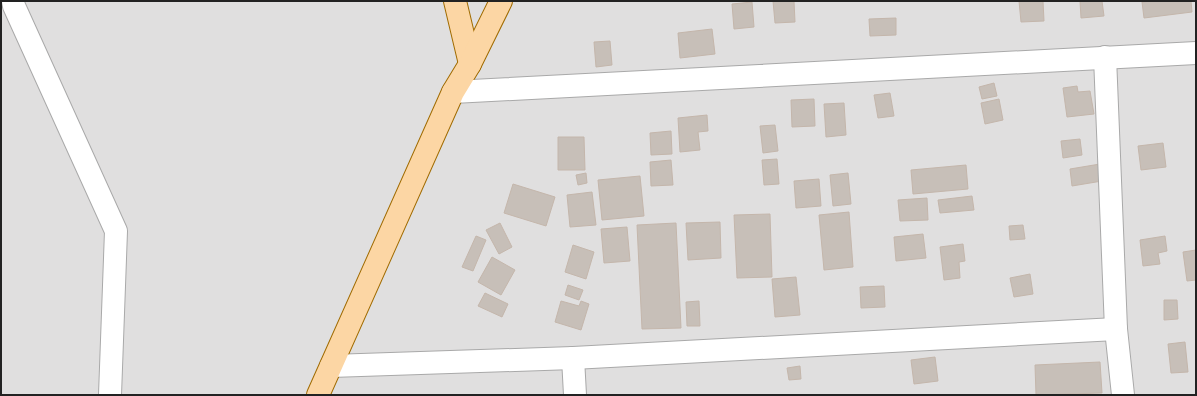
<svg xmlns="http://www.w3.org/2000/svg" width="1197" height="396" font-family="Manrope,sans-serif">
  <style>
    .residential { fill: #e0dfdf }
    .building { fill: #c7bfb8; stroke: #c4b6ab }
    .lines { fill: none; stroke-linecap: round; stroke-linejoin: round }
    .minor-casing { stroke: #a9a9a9; stroke-width: 24 }
    .major-casing { stroke: #a06b00; stroke-width: 24 }
    .minor { stroke: #fff; stroke-width: 22 }
    .major { stroke: #fcd6a4; stroke-width: 22 }
  </style>
  <rect width="100%" height="100%" fill="#f2efe9"/>
  <rect class="residential" x="1" y="1" width="1195" height="394"/>
  <g class="building">
    <polygon points="773,1 794,1 795,22 775,23"/>
    <polygon points="1019,1 1043,1 1044,21 1021,22"/>
    <polygon points="1080,1 1102,1 1104,16 1081,18"/>
    <polygon points="1152,1 1191,1 1192,12 1144,18 1142,2"/>
    <polygon points="752,2 754,27 734,29 732,4"/>
    <polygon points="896,18 896,35 870,36 869,19"/>
    <polygon points="712,29 715,54 680,58 678,33"/>
    <polygon points="610,41 612,65 596,67 594,42"/>
    <polygon points="994,83 997,96 982,99 979,87"/>
    <polygon points="1077,86 1078,92 1090,91 1094,114 1067,117 1063,88"/>
    <polygon points="890,93 894,116 878,118 874,95"/>
    <polygon points="814,99 815,126 792,127 791,100"/>
    <polygon points="999,99 1003,120 985,124 981,103"/>
    <polygon points="844,103 846,135 826,137 824,104"/>
    <polygon points="707,115 708,131 698,132 700,150 680,152 678,118"/>
    <polygon points="775,125 778,151 763,153 760,126"/>
    <polygon points="671,131 672,154 651,155 650,133"/>
    <polygon points="558,137 584,137 585,170 558,170"/>
    <polygon points="1080,139 1082,155 1063,158 1061,141"/>
    <polygon points="1163,143 1166,167 1141,170 1138,146"/>
    <polygon points="777,159 779,184 764,185 762,160"/>
    <polygon points="671,160 673,185 651,186 650,162"/>
    <polygon points="1100,164 1102,181 1072,186 1070,169"/>
    <polygon points="966,165 968,189 913,194 911,170"/>
    <polygon points="586,173 587,183 578,185 576,175"/>
    <polygon points="848,173 851,204 833,206 830,175"/>
    <polygon points="640,176 644,216 602,220 598,180"/>
    <polygon points="819,179 821,206 796,208 794,181"/>
    <polygon points="513,184 555,197 546,226 504,213"/>
    <polygon points="592,192 596,225 570,227 567,195"/>
    <polygon points="972,196 974,210 940,213 938,200"/>
    <polygon points="927,198 928,220 900,221 898,200"/>
    <polygon points="849,212 853,267 824,270 819,215"/>
    <polygon points="770,214 772,277 737,278 734,215"/>
    <polygon points="720,222 721,258 688,260 686,223"/>
    <polygon points="500,223 512,247 499,254 486,230"/>
    <polygon points="676,223 681,328 642,329 637,225"/>
    <polygon points="1023,225 1025,239 1010,240 1009,226"/>
    <polygon points="627,227 630,261 604,263 601,229"/>
    <polygon points="923,234 926,258 896,261 894,237"/>
    <polygon points="476,236 486,240 473,271 462,267"/>
    <polygon points="1165,236 1167,251 1158,253 1160,264 1143,266 1140,240"/>
    <polygon points="963,244 965,261 959,262 960,278 944,280 940,247"/>
    <polygon points="573,245 594,252 586,279 565,272"/>
    <polygon points="1196,250 1196,280 1187,281 1183,252"/>
    <polygon points="492,257 515,270 501,295 478,282"/>
    <polygon points="1030,274 1033,294 1014,297 1010,278"/>
    <polygon points="796,277 800,315 775,317 772,279"/>
    <polygon points="568,285 583,290 579,300 565,295"/>
    <polygon points="884,286 885,307 861,308 860,287"/>
    <polygon points="485,293 508,304 502,317 478,306"/>
    <polygon points="1164,300 1177,300 1178,319 1164,320"/>
    <polygon points="561,301 579,306 581,301 589,304 581,330 555,322"/>
    <polygon points="699,301 700,326 687,326 686,302"/>
    <polygon points="1185,342 1188,372 1171,373 1168,344"/>
    <polygon points="935,357 938,381 914,384 911,360"/>
    <polygon points="1100,362 1102,393 1036,395 1035,365"/>
    <polygon points="800,366 801,379 789,380 787,368"/>
  </g>
  <g class="lines">
    <g class="minor-casing">
      <g id="minor">
        <polyline points="13,1 14,6 116,231 110,395"/>
        <polyline points="1105,57 1116,329 1123,395"/>
        <polyline points="453,92 1196,53"/>
        <polyline points="573,358 575,395"/>
        <polyline points="331,366 573,358 1116,329"/>
      </g>
    </g>
    <g class="major-casing">
      <g id="major">
        <polyline points="455,1 470,64"/>
        <polyline points="318,395 453,92 470,64 501,1"/>
      </g>
    </g>
    <use href="#minor" class="minor"/>
    <use href="#major" class="major"/>
  </g>
  <rect width="1197" height="396" fill="none" stroke="#222222" stroke-width="4"/>
</svg>
